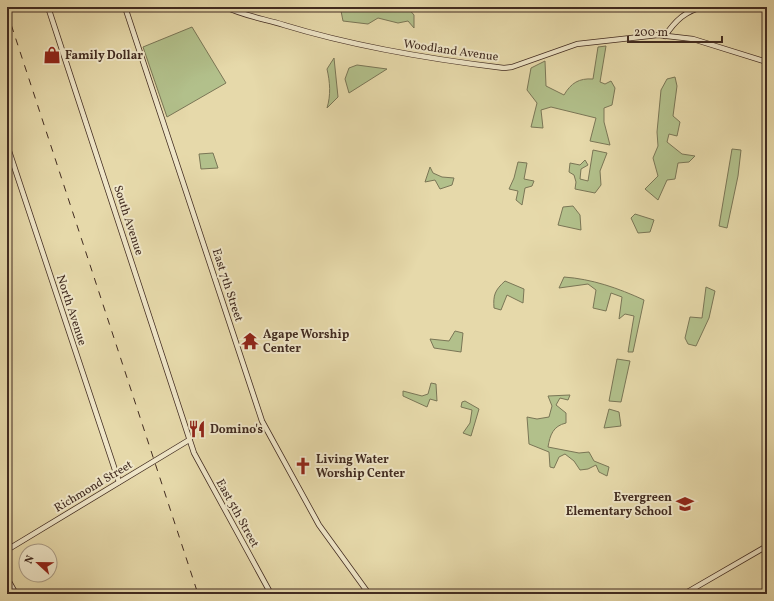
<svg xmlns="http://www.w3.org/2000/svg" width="774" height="601" font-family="Vollkorn,serif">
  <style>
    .green { fill: #b2c08b; stroke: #7a7656 }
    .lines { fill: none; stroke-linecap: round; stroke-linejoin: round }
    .secondary-casing { stroke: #412b20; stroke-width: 6 }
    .secondary { stroke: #efe6c8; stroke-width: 4.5 }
    .rail { stroke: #412b20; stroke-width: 1; stroke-dasharray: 7 7; stroke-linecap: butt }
    .labels { text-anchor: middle; stroke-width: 4; stroke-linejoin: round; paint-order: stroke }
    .street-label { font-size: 12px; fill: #412b20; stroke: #efe6c8 }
    .poi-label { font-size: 12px; font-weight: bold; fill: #412b20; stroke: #efe6c8; text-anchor: start }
  </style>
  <rect width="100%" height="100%" fill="#e6d9aa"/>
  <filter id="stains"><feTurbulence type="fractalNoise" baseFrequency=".005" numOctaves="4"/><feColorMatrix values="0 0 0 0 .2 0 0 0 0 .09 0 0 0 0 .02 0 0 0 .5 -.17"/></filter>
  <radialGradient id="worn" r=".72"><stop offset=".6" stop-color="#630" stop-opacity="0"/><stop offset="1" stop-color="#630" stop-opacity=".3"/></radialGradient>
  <g class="green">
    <polygon points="349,7 407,7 414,15 414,28 408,21 398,23 378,18 368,24 343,21 341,11"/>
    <polygon points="192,27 226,83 167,117 143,47"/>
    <path d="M606 46 600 82 605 84 611 81 615 88 612 105 604 108V122L610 145 590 141 596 118 551 107 541 110 543 128 531 127 537 103 527 90 531 68 545 61 546 86 564 95C571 83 579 78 593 79L598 47Z"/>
    <path d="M334 58 338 97 327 108C331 95 330 82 327 69Z"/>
    <polygon points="357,65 387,69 349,93 345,79 349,68"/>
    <polygon points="675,77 677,86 673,116 680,122 677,136 669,134 667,142 682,154 695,156 689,162 678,163 675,179 667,180 658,200 645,189 658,176 653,158 658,146 657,132 661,90 667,79"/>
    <polygon points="732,149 741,150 738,176 727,228 719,226"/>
    <polygon points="593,150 607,153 600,171 601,185 595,193 575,189 576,182 574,175 569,172 570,163 580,165 585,160 588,165 581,169 580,179 588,181"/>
    <polygon points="213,153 218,168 201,169 199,154"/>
    <polygon points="518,162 527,163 524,179 534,181 532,186 525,188 522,205 516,200 518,191 509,189 514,178"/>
    <polygon points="430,167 433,173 442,177 454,178 452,185 440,189 435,180 425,182"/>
    <polygon points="573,206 580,215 581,230 558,225 563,207"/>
    <polygon points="635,214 654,220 650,232 638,233 631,218"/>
    <path d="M564 277C592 279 618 288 644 300L633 352H628L634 316 625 314 619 319 622 297 611 293 606 311 593 308 596 290 588 284 559 288Z"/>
    <path d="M505 281 524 289 523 303 507 295 501 310 494 308C493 295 495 290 505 281Z"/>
    <polygon points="706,287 715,291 709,318 696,346 688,344 685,338 690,317 702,318"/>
    <polygon points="455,331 463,333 461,352 434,348 430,339 449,341"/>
    <polygon points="617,359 630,361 621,402 609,401"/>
    <polygon points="431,383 436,384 437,401 430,399 427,407 403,396 403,391 422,396 428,394"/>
    <path d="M570 395 568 400 560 398 556 405 566 413V423C553 426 550 435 548 447L579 453 589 452 594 461 609 467 607 476 599 472 596 465 588 469 580 470 574 461 565 454 559 457 554 468 550 467 549 452 529 444 527 417 537 419 549 417 552 406 548 396Z"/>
    <polygon points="465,401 479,409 471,436 463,433 470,423 472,410 461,407 462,402"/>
    <polygon points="609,409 619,412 621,426 604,428"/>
  </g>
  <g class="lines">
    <g class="secondary-casing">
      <g id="secondary">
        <polyline points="48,7 194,453 271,594"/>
        <polyline points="125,7 262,421 319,525 369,594"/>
        <path d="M226 7C244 16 265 19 284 25 356 47 429 59 504 68L512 67 577 44 658 35 693 39 767 62"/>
        <path d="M665 36C675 21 686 10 704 7"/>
        <polyline points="7,145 119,482"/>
        <polyline points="7,550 189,440"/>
        <polyline points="7,578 16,594"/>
        <polyline points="684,594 767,546"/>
      </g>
    </g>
    <use href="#secondary" class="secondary"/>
    <polyline class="rail" points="7,12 198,594"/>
  </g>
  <defs>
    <g id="shop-bare" transform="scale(1.38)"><path d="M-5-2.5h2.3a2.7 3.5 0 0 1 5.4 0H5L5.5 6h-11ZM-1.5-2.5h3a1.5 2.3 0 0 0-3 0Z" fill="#8f2418" stroke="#efe6c8" stroke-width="2.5" paint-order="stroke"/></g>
    <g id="temple-bare" transform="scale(1.38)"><path d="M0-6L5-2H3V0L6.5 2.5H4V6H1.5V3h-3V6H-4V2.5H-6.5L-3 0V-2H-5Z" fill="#8f2418" stroke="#efe6c8" stroke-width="2.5" paint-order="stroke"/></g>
    <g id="restaurant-bare" transform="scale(1.38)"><path d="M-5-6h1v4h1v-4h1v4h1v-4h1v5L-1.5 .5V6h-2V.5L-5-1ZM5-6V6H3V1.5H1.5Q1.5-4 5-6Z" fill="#8f2418" stroke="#efe6c8" stroke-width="2.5" paint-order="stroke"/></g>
    <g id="church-bare" transform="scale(1.38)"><path d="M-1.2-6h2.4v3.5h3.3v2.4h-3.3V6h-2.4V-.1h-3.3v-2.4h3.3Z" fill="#8f2418" stroke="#efe6c8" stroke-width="2.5" paint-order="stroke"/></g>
    <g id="school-bare" transform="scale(1.38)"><path d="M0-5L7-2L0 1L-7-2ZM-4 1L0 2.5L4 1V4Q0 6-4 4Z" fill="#8f2418" stroke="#efe6c8" stroke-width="2.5" paint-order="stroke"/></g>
  </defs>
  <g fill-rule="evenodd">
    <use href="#shop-bare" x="52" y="55"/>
    <use href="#temple-bare" x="250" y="341"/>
    <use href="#restaurant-bare" x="197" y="429"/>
    <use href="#church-bare" x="303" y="466"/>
    <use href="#school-bare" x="685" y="504"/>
  </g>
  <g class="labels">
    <g class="street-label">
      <text transform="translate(451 50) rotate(8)" y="4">Woodland Avenue</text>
      <text transform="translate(129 220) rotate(72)" y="4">South Avenue</text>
      <text transform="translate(228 285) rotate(72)" y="4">East 7th Street</text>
      <text transform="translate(72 310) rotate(72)" y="4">North Avenue</text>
      <text transform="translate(93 486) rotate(-31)" y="4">Richmond Street</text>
      <text transform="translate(238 513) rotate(61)" y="4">East 5th Street</text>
    </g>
    <g class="poi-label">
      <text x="65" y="59">Family Dollar</text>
      <text x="263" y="338">Agape Worship<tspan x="263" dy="14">Center</tspan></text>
      <text x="210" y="433">Domino's</text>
      <text x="316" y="463">Living Water<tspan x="316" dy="14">Worship Center</tspan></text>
      <text x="672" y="501" text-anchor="end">Evergreen<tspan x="672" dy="14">Elementary School</tspan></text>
    </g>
  </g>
  <rect width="774" height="601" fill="none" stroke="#e6d9aa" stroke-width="24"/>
  <rect x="8" y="8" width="758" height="585" fill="none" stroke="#412b20" stroke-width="2"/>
  <rect x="12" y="12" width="750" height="577" fill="none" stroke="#412b20"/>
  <g transform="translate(38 563) rotate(292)"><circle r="19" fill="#efe6c8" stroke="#a99b85"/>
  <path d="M0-3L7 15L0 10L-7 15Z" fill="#8f2418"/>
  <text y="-6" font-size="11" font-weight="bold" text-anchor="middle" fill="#412b20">N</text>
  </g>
  <path d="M628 36v6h94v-6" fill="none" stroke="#412b20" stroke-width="2"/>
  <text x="634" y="36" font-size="12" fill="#412b20" stroke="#efe6c8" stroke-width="3" paint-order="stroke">200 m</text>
  <rect width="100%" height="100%" filter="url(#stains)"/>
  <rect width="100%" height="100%" fill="url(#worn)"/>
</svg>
